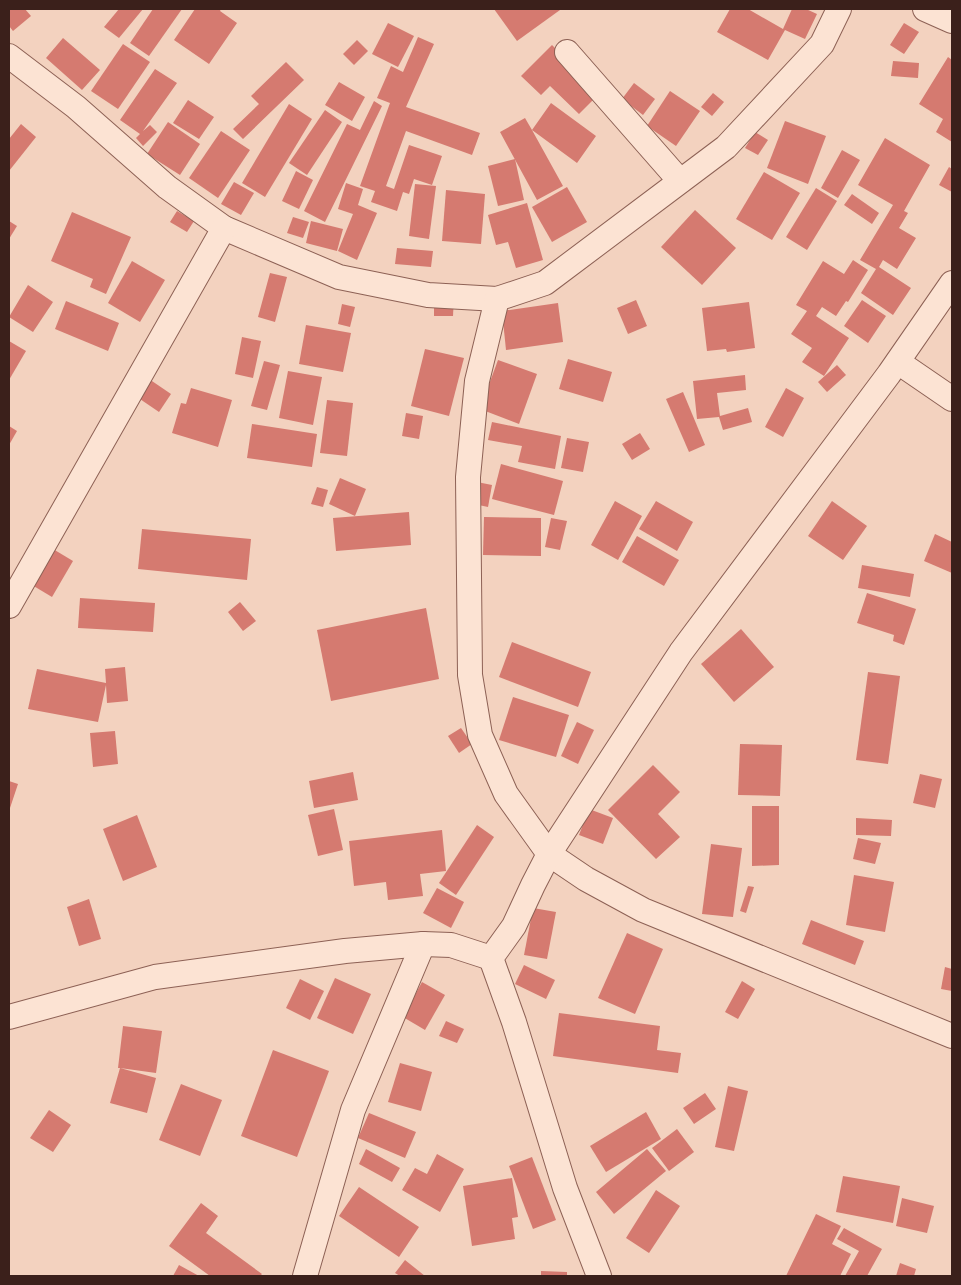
<svg xmlns="http://www.w3.org/2000/svg" width="961" height="1285" font-family="Georgia,serif">
  <style>
    .building { fill: #d57a70 }
    .lines { fill: none; stroke-linecap: round; stroke-linejoin: round }
    .street-casing { stroke: #8d6155; stroke-width: 26 }
    .street { stroke: #fce3d3; stroke-width: 24 }
  </style>
  <rect width="100%" height="100%" fill="#f3d2bf"/>
  <g class="building">
    <polygon points="9,9 25,9 31,16 13,31 9,26"/>
    <polygon points="119,9 143,9 119,38 104,27"/>
    <polygon points="153,9 182,9 149,56 130,43"/>
    <polygon points="195,9 221,9 220,11 237,23 209,64 174,40"/>
    <polygon points="494,9 559,9 560,10 517,41"/>
    <polygon points="730,9 748,9 783,29 792,9 806,9 817,14 805,39 785,30 768,60 717,32"/>
    <polygon points="388,23 414,36 398,67 372,54"/>
    <polygon points="904,23 919,32 904,54 890,45"/>
    <polygon points="418,37 434,44 406,107 480,133 472,155 406,131 386,186 394,189 409,145 442,156 432,185 414,179 409,194 403,192 397,211 371,202 375,191 360,186 390,103 377,98 391,66 403,72"/>
    <polygon points="63,38 100,70 82,90 46,58"/>
    <polygon points="357,40 368,51 354,65 343,54"/>
    <polygon points="123,44 150,62 118,109 91,91"/>
    <polygon points="552,45 600,93 579,114 550,86 541,95 521,76"/>
    <polygon points="948,57 952,60 952,142 936,132 943,119 919,104"/>
    <polygon points="893,61 919,63 918,78 891,76"/>
    <polygon points="286,62 304,80 243,139 233,129 259,104 251,96"/>
    <polygon points="155,69 177,83 143,131 150,125 157,132 143,146 136,138 140,134 120,120"/>
    <polygon points="339,82 365,97 352,121 325,105"/>
    <polygon points="634,83 655,99 643,115 622,99"/>
    <polygon points="670,91 700,111 676,146 647,126"/>
    <polygon points="713,93 724,102 712,116 701,107"/>
    <polygon points="188,100 214,117 199,139 173,123"/>
    <polygon points="374,101 382,106 325,222 304,211 347,124 360,130"/>
    <polygon points="551,103 596,136 577,163 532,130 563,186 537,200 500,132 525,118 532,130"/>
    <polygon points="289,104 312,119 265,197 242,183"/>
    <polygon points="325,110 342,122 307,175 289,163"/>
    <polygon points="785,121 826,136 808,184 767,168"/>
    <polygon points="168,122 200,144 180,175 147,154"/>
    <polygon points="21,124 36,137 9,171 9,139"/>
    <polygon points="221,131 250,150 218,198 189,178"/>
    <polygon points="755,132 768,140 758,155 745,148"/>
    <polygon points="885,138 930,165 904,211 908,213 899,228 916,238 897,269 883,260 879,267 911,288 893,315 861,293 876,269 860,260 893,205 858,185"/>
    <polygon points="842,150 860,160 838,198 821,188"/>
    <polygon points="515,159 524,200 498,206 488,166"/>
    <polygon points="949,167 952,169 952,192 939,185"/>
    <polygon points="296,171 313,180 299,209 282,201"/>
    <polygon points="764,172 800,193 772,240 736,219"/>
    <polygon points="234,182 254,193 241,215 221,204"/>
    <polygon points="346,183 363,189 358,205 377,213 357,260 338,251 353,214 338,209"/>
    <polygon points="415,184 436,186 429,239 409,236"/>
    <polygon points="567,187 587,222 552,242 532,207"/>
    <polygon points="816,188 837,201 807,250 786,237"/>
    <polygon points="446,190 485,194 481,244 442,241"/>
    <polygon points="852,194 879,213 872,224 844,205"/>
    <polygon points="527,203 543,260 516,268 508,242 496,245 488,215"/>
    <polygon points="695,210 736,248 702,285 661,247"/>
    <polygon points="177,211 194,221 187,232 170,222"/>
    <polygon points="72,212 131,237 106,294 90,287 93,279 51,261"/>
    <polygon points="293,217 309,222 303,238 287,233"/>
    <polygon points="9,221 17,226 9,239"/>
    <polygon points="311,221 343,229 337,251 306,243"/>
    <polygon points="397,248 433,251 431,267 395,264"/>
    <polygon points="853,260 868,270 848,302 846,301 836,316 822,307 816,316 849,338 824,376 802,362 812,348 791,334 807,311 796,305 823,261 844,274"/>
    <polygon points="132,261 165,280 140,322 108,303"/>
    <polygon points="270,273 287,277 275,322 258,317"/>
    <polygon points="28,285 53,302 33,332 9,317"/>
    <polygon points="434,296 454,296 453,316 434,316"/>
    <polygon points="636,300 647,326 628,334 617,308"/>
    <polygon points="862,300 886,316 868,343 844,326"/>
    <polygon points="66,301 119,323 108,351 55,329"/>
    <polygon points="749,302 755,348 727,352 726,349 707,351 702,308"/>
    <polygon points="558,303 563,342 506,350 502,311"/>
    <polygon points="342,304 355,307 350,327 338,324"/>
    <polygon points="306,325 351,333 343,372 299,364"/>
    <polygon points="242,337 261,341 253,378 235,374"/>
    <polygon points="9,341 26,351 9,380"/>
    <polygon points="425,349 464,358 449,416 411,406"/>
    <polygon points="568,359 612,372 603,402 559,389"/>
    <polygon points="498,360 537,374 519,424 480,409"/>
    <polygon points="264,361 280,365 267,410 251,406"/>
    <polygon points="837,365 846,375 827,392 818,382"/>
    <polygon points="288,371 322,377 313,425 279,418"/>
    <polygon points="745,375 746,390 717,393 720,416 748,408 752,422 723,430 719,417 697,419 693,381"/>
    <polygon points="149,379 171,394 159,412 137,397"/>
    <polygon points="191,388 232,400 218,447 172,433 181,403 186,404"/>
    <polygon points="786,388 804,398 783,437 765,427"/>
    <polygon points="683,392 705,445 689,452 666,399"/>
    <polygon points="327,400 353,403 347,456 320,453"/>
    <polygon points="406,413 423,416 419,439 402,436"/>
    <polygon points="492,422 561,436 555,469 518,462 522,446 488,440"/>
    <polygon points="252,424 317,434 312,467 247,458"/>
    <polygon points="9,426 17,431 9,445"/>
    <polygon points="640,433 650,449 632,460 622,444"/>
    <polygon points="567,438 589,442 583,472 561,468"/>
    <polygon points="501,464 563,481 554,515 492,499"/>
    <polygon points="340,478 366,489 355,516 329,504"/>
    <polygon points="477,482 492,485 488,507 474,504"/>
    <polygon points="317,487 328,490 323,507 311,504"/>
    <polygon points="615,501 642,516 618,560 591,545"/>
    <polygon points="656,501 693,522 677,551 639,529"/>
    <polygon points="832,501 867,526 843,560 808,536"/>
    <polygon points="409,512 411,545 336,551 333,518"/>
    <polygon points="484,517 541,518 541,556 483,555"/>
    <polygon points="551,518 567,521 560,550 545,547"/>
    <polygon points="142,529 251,539 247,580 138,569"/>
    <polygon points="935,534 952,542 952,573 924,561"/>
    <polygon points="637,536 679,560 664,586 622,562"/>
    <polygon points="53,549 73,561 52,597 32,585"/>
    <polygon points="862,565 914,574 910,597 858,588"/>
    <polygon points="867,593 916,609 904,645 893,641 894,635 857,623"/>
    <polygon points="80,598 155,603 153,632 78,628"/>
    <polygon points="240,602 256,621 243,631 228,612"/>
    <polygon points="426,608 439,679 331,701 317,630"/>
    <polygon points="741,629 774,667 734,702 701,664"/>
    <polygon points="512,642 591,672 578,707 499,677"/>
    <polygon points="125,667 128,701 107,703 106,685 98,722 28,709 37,669 106,683 105,669"/>
    <polygon points="868,672 900,676 888,764 856,760"/>
    <polygon points="513,697 569,715 556,757 499,740"/>
    <polygon points="577,722 594,730 578,764 561,756"/>
    <polygon points="461,728 472,744 459,753 448,736"/>
    <polygon points="115,731 118,764 93,767 90,733"/>
    <polygon points="740,744 782,745 780,796 738,795"/>
    <polygon points="653,765 680,792 658,814 680,837 656,859 608,810"/>
    <polygon points="353,772 358,800 314,808 309,781"/>
    <polygon points="920,774 942,779 935,808 913,803"/>
    <polygon points="9,781 18,784 9,811"/>
    <polygon points="752,806 779,806 779,865 752,866"/>
    <polygon points="334,809 343,850 318,856 308,815"/>
    <polygon points="589,809 613,818 603,844 579,835"/>
    <polygon points="137,815 157,867 123,881 103,829"/>
    <polygon points="856,818 892,820 891,836 856,835"/>
    <polygon points="477,825 494,837 456,895 439,883"/>
    <polygon points="442,830 446,871 420,874 423,896 388,900 386,882 354,886 349,841"/>
    <polygon points="858,838 881,843 875,864 853,859"/>
    <polygon points="711,844 742,848 733,917 702,914"/>
    <polygon points="854,875 894,882 885,932 846,925"/>
    <polygon points="748,886 754,887 746,913 740,911"/>
    <polygon points="437,888 464,902 451,928 423,913"/>
    <polygon points="89,899 101,939 79,946 67,907"/>
    <polygon points="533,908 556,912 547,959 524,955"/>
    <polygon points="811,920 864,941 855,965 802,944"/>
    <polygon points="627,933 663,949 635,1014 598,998"/>
    <polygon points="524,965 555,980 546,999 515,984"/>
    <polygon points="945,967 952,969 952,991 941,989"/>
    <polygon points="335,978 371,994 353,1034 317,1018"/>
    <polygon points="300,979 324,991 310,1020 286,1008"/>
    <polygon points="742,981 755,989 738,1019 725,1012"/>
    <polygon points="422,982 445,995 425,1030 403,1017"/>
    <polygon points="559,1013 660,1026 657,1050 681,1053 678,1073 553,1056"/>
    <polygon points="446,1021 464,1029 457,1043 439,1036"/>
    <polygon points="123,1026 162,1031 156,1073 120,1068 156,1078 147,1113 110,1103 120,1068 118,1068"/>
    <polygon points="273,1050 329,1071 297,1157 241,1136"/>
    <polygon points="400,1063 432,1072 421,1111 388,1102"/>
    <polygon points="181,1084 222,1100 200,1156 159,1140"/>
    <polygon points="728,1086 748,1091 734,1151 715,1147"/>
    <polygon points="705,1093 716,1109 694,1124 683,1108"/>
    <polygon points="49,1110 71,1125 53,1152 30,1138"/>
    <polygon points="646,1112 661,1139 606,1172 590,1146"/>
    <polygon points="369,1113 416,1132 405,1158 358,1138"/>
    <polygon points="677,1129 694,1152 669,1171 652,1148"/>
    <polygon points="366,1149 400,1168 392,1182 359,1164"/>
    <polygon points="647,1149 666,1171 614,1214 596,1192"/>
    <polygon points="437,1154 464,1169 440,1212 402,1190 415,1168 427,1174"/>
    <polygon points="532,1157 556,1220 533,1229 509,1166"/>
    <polygon points="843,1176 900,1186 893,1223 836,1212"/>
    <polygon points="512,1178 518,1217 512,1218 515,1239 472,1246 463,1186"/>
    <polygon points="359,1187 419,1227 399,1257 339,1216"/>
    <polygon points="656,1190 680,1206 649,1253 626,1238"/>
    <polygon points="902,1198 934,1206 927,1233 896,1226"/>
    <polygon points="201,1203 218,1216 206,1233 262,1274 260,1276 210,1276 169,1246"/>
    <polygon points="816,1214 841,1226 832,1244 851,1254 840,1276 786,1276"/>
    <polygon points="844,1228 882,1249 867,1276 845,1276 859,1251 837,1239"/>
    <polygon points="405,1260 425,1276 400,1276 395,1273"/>
    <polygon points="900,1263 916,1269 914,1276 896,1276"/>
    <polygon points="179,1265 199,1276 173,1276"/>
    <polygon points="541,1271 567,1272 567,1276 541,1276"/>
  </g>
  <g class="lines">
    <g class="street-casing">
      <g id="street">
        <polyline points="925,9 952,21"/>
        <polyline points="567,52 680,181"/>
        <polyline points="9,56 76,107 167,187 224,228 339,277 428,295 497,299 545,283 726,147 822,44 839,9"/>
        <polyline points="497,299 477,381 468,477 470,675 480,735 506,794 549,854 586,879 643,910 952,1036"/>
        <polyline points="898,362 952,399"/>
        <polyline points="9,606 224,228"/>
        <polyline points="9,1017 155,977 345,951 423,944 451,945 491,958"/>
        <polyline points="305,1276 353,1110 423,944"/>
        <polyline points="599,1276 565,1188 514,1022 491,958 514,926 533,885 549,854 681,652 889,374 952,283"/>
      </g>
    </g>
    <use href="#street" class="street"/>
  </g>
  <rect width="961" height="1285" fill="none" stroke="#3b201b" stroke-width="20"/>
</svg>
